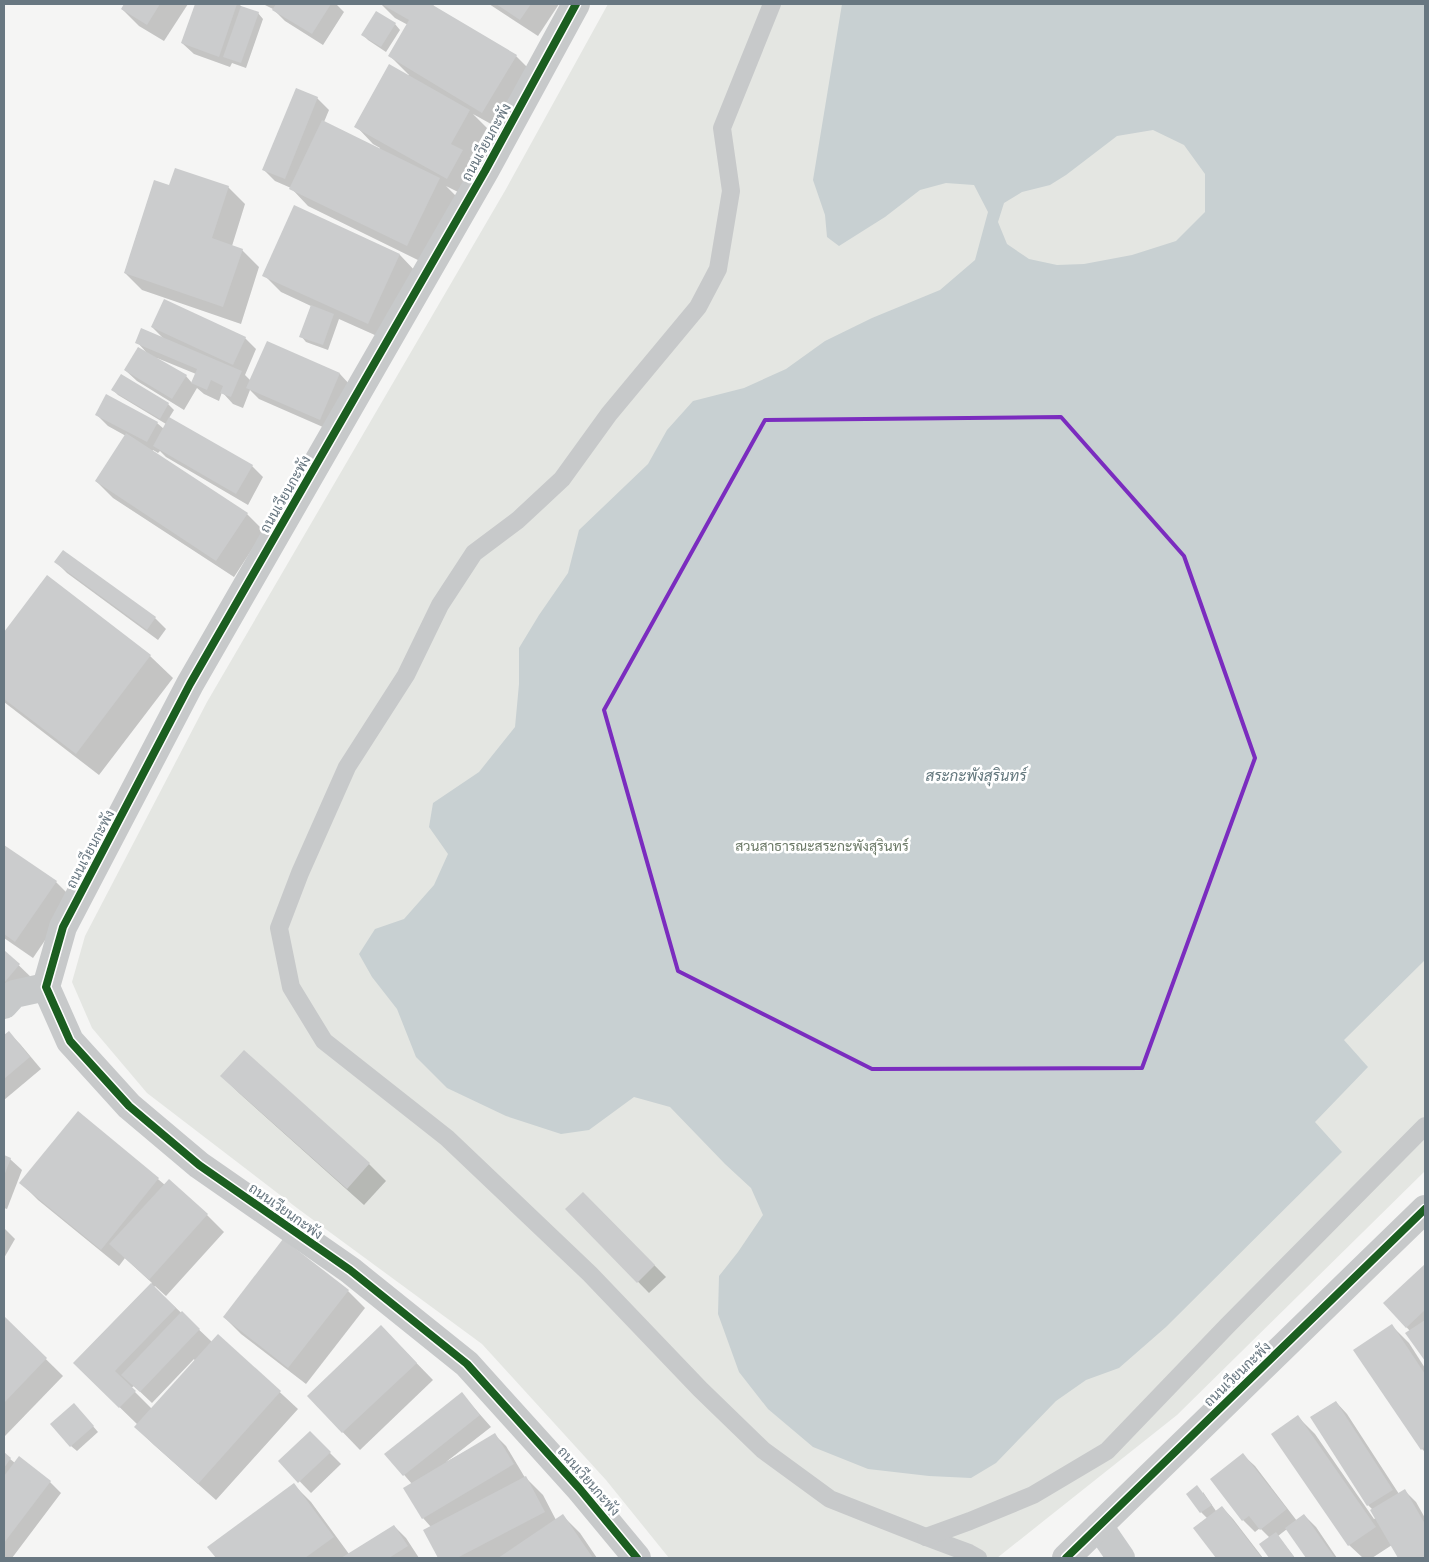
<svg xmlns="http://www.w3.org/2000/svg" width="1429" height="1562" font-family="'Nunito Sans',Sarabun,sans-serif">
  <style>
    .green { fill: #e4e6e2 }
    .water { fill: #c8d0d2; fill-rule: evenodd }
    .shadow { fill: #0003; fill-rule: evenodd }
    .building { fill: #cbcccd }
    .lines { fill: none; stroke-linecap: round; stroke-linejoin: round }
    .service { stroke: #c7c9ca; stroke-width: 18 }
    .minor { stroke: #c7c9ca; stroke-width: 28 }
    .cycleway-casing { stroke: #fff; stroke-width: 11 }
    .cycleway { stroke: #1b5e20; stroke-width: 8 }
    .marked { fill: none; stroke: #7b2cbf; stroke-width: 4; stroke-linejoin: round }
    .labels { text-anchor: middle; stroke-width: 5; stroke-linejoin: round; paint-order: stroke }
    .street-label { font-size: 14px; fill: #687781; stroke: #fff }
    .park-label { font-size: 14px; fill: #6b7966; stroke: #fff }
    .water-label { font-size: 15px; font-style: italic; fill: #63777d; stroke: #fff }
  </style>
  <rect width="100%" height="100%" fill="#f5f5f4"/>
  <polygon class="green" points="608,4 1425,4 1425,1171 1177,1415 997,1558 669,1558 606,1480 482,1344 297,1208 147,1093 92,1028 72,982 85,936 207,702 506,189"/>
  <path class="water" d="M842 4H1425V960L1344 1040 1368 1067 1315 1122 1342 1152 1166 1327 1119 1368 1086 1380 1056 1401 996 1463 971 1478 929 1476 868 1469 813 1447 768 1409 739 1372 718 1314 719 1276 738 1252 763 1215 751 1188 725 1164 670 1107 634 1097 589 1130 561 1134 506 1116 447 1088 416 1057 397 1009 372 977 359 954 375 929 404 919 434 885 448 854 429 827 433 803 479 772 515 727 519 684V648L539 615 568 573 579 530 648 464 667 430 693 401 744 388 786 369 825 341 872 318 940 290 975 260 988 212 974 185 946 183 920 190 885 217 839 246 827 237 825 215 813 180ZM1153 130 1184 145 1205 174V212L1176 241 1132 255 1084 264 1057 265 1029 259 1007 244 998 222 1004 203 1022 192 1050 185 1066 175 1117 136Z"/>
  <g class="shadow">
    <polygon points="125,4 188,4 164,41 139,26 122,9"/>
    <polygon points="196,4 239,4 242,7 258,13 263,19 246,68 232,63 230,67 194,54 182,43"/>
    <polygon points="263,4 336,4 344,12 323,45 285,21 273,9"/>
    <polygon points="381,4 435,4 433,6 516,56 533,73 500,129 473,114 487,128 470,158 479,168 464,195 446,186 456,196 424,263 308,206 291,188 275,181 264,170 317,98 329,110 324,122 379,150 380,148 373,144 356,126 409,75 390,56 408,25 395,18"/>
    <polygon points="489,4 559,4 538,36"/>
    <polygon points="395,24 400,30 386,52 368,40 363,35"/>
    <polygon points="170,187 228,187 245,204 232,246 242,250 259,267 241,324 142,290 125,273"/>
    <polygon points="294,207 400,255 417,273 386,340 339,319 328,350 306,342 301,336 311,306 281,292 264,275"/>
    <path d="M152 327 245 338 256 349 245 375 251 381 267 343 340 374 351 386 332 431 259 399 250 390 243 408 233 404 222 392 219 401 204 394 197 388 184 410 137 381 125 370 147 353 137 342 164 339ZM157 358 196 374 192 383 186 376 157 359Z"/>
    <polygon points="121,376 168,404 174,410 169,418 252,466 263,477 248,505 166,457 160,451 158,453 153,450 152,452 247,514 264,531 234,577 113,498 96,481 126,436 108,426 96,414 157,423 164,429 166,424 118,395 113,390"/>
    <polygon points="56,562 155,618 166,629 158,640 67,573"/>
    <polygon points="48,577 150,656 173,678 99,775 4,702 4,634"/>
    <polygon points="4,846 56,882 73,899 33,958 4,938"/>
    <polygon points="4,951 36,982 4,1020"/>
    <polygon points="9,1033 20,1044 41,1069 4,1100 4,1037"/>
    <polygon points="222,1076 369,1164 386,1181 364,1205 239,1093"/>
    <path d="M78 1112 165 1185 207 1215 224 1232 166 1296 155 1286 154 1287 212 1342 218 1335 298 1409 216 1500 153 1444 136 1427 138 1425 74 1363 152 1283 125 1258 119 1266 38 1200 21 1183ZM194 1359 195 1361 152 1409 131 1388 134 1386 152 1403Z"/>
    <polygon points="4,1156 10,1159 22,1170 7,1209 4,1208"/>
    <polygon points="583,1193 666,1277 649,1293 567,1209"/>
    <polygon points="4,1228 15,1239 4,1258"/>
    <polygon points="1425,1266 1425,1359 1407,1333 1410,1331 1385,1304"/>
    <polygon points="348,1291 365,1308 306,1384 241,1334 224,1317"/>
    <polygon points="4,1318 63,1376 4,1437"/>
    <polygon points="1392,1326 1409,1343 1425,1368 1425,1452 1422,1449"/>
    <polygon points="398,1344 433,1380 360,1450 308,1396"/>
    <polygon points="462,1394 491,1427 446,1462 495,1435 506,1446 524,1476 543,1495 556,1520 563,1516 580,1533 597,1558 439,1558 425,1530 431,1527 423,1518 412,1484 386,1454"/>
    <polygon points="1336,1402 1347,1414 1399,1494 1405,1491 1416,1502 1425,1518 1425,1558 1400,1558 1392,1545 1372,1558 1363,1558 1349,1545 1298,1417 1315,1434 1374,1519 1376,1518 1373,1510 1368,1505 1311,1417"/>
    <polygon points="79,1410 98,1432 77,1451 71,1446"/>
    <polygon points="310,1433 341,1464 311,1493 280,1461"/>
    <polygon points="4,1454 15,1463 50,1482 61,1493 12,1558 4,1558"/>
    <polygon points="1243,1455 1255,1466 1297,1521 1304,1515 1316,1527 1337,1558 1307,1558 1287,1529 1278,1536 1295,1558 1271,1558 1261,1544 1270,1538 1260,1528 1255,1532 1243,1520 1212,1479"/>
    <polygon points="294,1485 311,1502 349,1554 394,1526 406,1538 419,1558 217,1558 209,1547"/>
    <polygon points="1203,1492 1216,1511 1222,1507 1233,1519 1263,1558 1217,1558 1194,1528 1207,1518 1201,1512"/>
  </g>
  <g class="building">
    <polygon points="124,4 160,4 147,25 121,9"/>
    <polygon points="195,4 237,4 219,57 181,43"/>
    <polygon points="276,4 331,4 312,34 272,10"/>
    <polygon points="381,4 431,4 517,55 482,113 388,56 409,20"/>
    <polygon points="496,4 531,4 520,20"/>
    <polygon points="241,6 259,12 241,63 223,57"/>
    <polygon points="376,11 396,23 381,47 361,35"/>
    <polygon points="389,64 470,110 451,144 463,150 447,179 354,127"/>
    <polygon points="296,88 318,97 285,179 262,170"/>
    <polygon points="322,120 440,178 407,246 289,189"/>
    <polygon points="175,168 229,186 212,238 243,249 223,307 124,273 154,180 169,185"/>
    <polygon points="294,205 400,254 368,324 262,276"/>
    <polygon points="164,299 246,337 233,365 151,327"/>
    <polygon points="311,305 334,314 323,345 299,337"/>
    <polygon points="141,328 242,371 231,397 220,393 223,386 211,380 207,390 191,383 197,369 135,343"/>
    <polygon points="267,341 340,373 320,420 246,388"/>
    <polygon points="138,347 187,375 172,399 124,370"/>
    <polygon points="121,374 169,403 160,419 111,390"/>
    <polygon points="106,394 158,422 147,442 95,415"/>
    <polygon points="169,417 253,465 236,494 153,446"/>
    <polygon points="126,433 248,513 216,561 95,481"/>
    <polygon points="63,550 156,617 147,630 54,562"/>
    <polygon points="47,575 151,655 76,754 4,699 4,632"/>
    <polygon points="4,845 57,881 15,942 4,934"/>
    <polygon points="4,950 20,964 4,983"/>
    <polygon points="9,1031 30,1057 4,1079 4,1035"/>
    <polygon points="244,1050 370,1163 347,1189 220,1076"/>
    <polygon points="78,1111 159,1178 101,1250 19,1183"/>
    <polygon points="4,1155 11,1158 4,1176"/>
    <polygon points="169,1179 208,1214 149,1280 109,1244"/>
    <polygon points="583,1192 655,1265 637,1283 565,1209"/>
    <polygon points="283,1239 349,1290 288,1368 223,1317"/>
    <polygon points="1425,1264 1425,1310 1406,1328 1383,1303"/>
    <polygon points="151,1283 176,1308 115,1371 136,1391 119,1408 73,1363"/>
    <polygon points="182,1311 200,1329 140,1392 121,1375"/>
    <polygon points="4,1316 47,1358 4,1403"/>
    <polygon points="1425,1320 1425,1361 1405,1333"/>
    <polygon points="1392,1324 1425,1374 1425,1446 1421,1450 1353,1350"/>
    <polygon points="381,1325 417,1363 342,1433 307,1396"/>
    <polygon points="218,1334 281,1391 198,1484 134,1427"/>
    <polygon points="462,1392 480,1415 403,1476 384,1454"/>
    <polygon points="1336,1401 1393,1490 1367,1506 1310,1417"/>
    <polygon points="74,1403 94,1426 70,1447 50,1424"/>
    <polygon points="1298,1415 1376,1527 1348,1546 1271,1434"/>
    <polygon points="310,1431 331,1452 298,1483 278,1461"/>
    <polygon points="495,1433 514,1464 422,1519 403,1488"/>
    <polygon points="4,1452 11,1458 4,1468"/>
    <polygon points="1243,1453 1287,1509 1260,1530 1249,1516 1242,1521 1210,1479"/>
    <polygon points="19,1456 51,1481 4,1543 4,1476"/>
    <polygon points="526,1476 545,1512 457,1558 438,1558 423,1530"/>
    <polygon points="294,1483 334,1537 305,1558 216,1558 207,1547"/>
    <polygon points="1197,1485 1212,1505 1200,1513 1186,1494"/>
    <polygon points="1405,1489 1425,1524 1425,1558 1398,1558 1370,1510"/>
    <polygon points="1222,1506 1262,1558 1216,1558 1193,1528"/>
    <polygon points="563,1514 593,1558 498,1558"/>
    <polygon points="1304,1514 1335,1558 1306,1558 1285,1528"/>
    <polygon points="394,1525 408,1546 389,1558 341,1558"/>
    <polygon points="1276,1532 1295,1558 1269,1558 1259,1544"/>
  </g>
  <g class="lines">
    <g class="service">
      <polyline points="772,4 722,128 731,191 718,269 698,307 609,414 562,479 518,520 474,553 440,605 406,675 347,767 300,873 279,928 291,987 324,1041 447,1138 590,1274 700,1389 763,1450 830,1499 926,1537 969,1553 978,1558"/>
      <polyline points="926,1537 970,1521 1033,1495 1107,1451 1227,1326 1425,1126"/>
    </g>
    <g class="minor">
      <polyline points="576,4 485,171 190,684 63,927 46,987 70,1041 129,1106 199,1165 350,1270 467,1364 579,1488 637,1558"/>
      <polyline points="4,1005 14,994 46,987"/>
      <polyline points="1099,1526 1121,1558"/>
      <polyline points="1066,1558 1425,1209"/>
    </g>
    <g class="cycleway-casing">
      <g id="cycleway">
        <polyline points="576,4 485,171 190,684 63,927 46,987 70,1041 129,1106 199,1165 350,1270 467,1364 579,1488 637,1558"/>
        <polyline points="1066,1558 1425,1209"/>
      </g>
    </g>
    <use href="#cycleway" class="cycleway"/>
  </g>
  <path class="marked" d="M1061 417 1184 556 1255 758 1142 1068 872 1069 678 971 604 710 765 420Z"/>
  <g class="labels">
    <g class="street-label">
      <text transform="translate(486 142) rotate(-61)" y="5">ถนนเวียนกะพัง</text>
      <text transform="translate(285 494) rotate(-60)" y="5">ถนนเวียนกะพัง</text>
      <text transform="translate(90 849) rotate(-62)" y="5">ถนนเวียนกะพัง</text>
      <text transform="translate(286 1211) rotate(35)" y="5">ถนนเวียนกะพัง</text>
      <text transform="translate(1237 1374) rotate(-44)" y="5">ถนนเวียนกะพัง</text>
      <text transform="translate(589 1481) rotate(49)" y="5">ถนนเวียนกะพัง</text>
    </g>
    <g class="park-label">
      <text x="822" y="851">สวนสาธารณะสระกะพังสุรินทร์</text>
    </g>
    <g class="water-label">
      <text x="976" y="781">สระกะพังสุรินทร์</text>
    </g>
  </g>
  <rect width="1429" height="1562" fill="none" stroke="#687781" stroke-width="10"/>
</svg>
